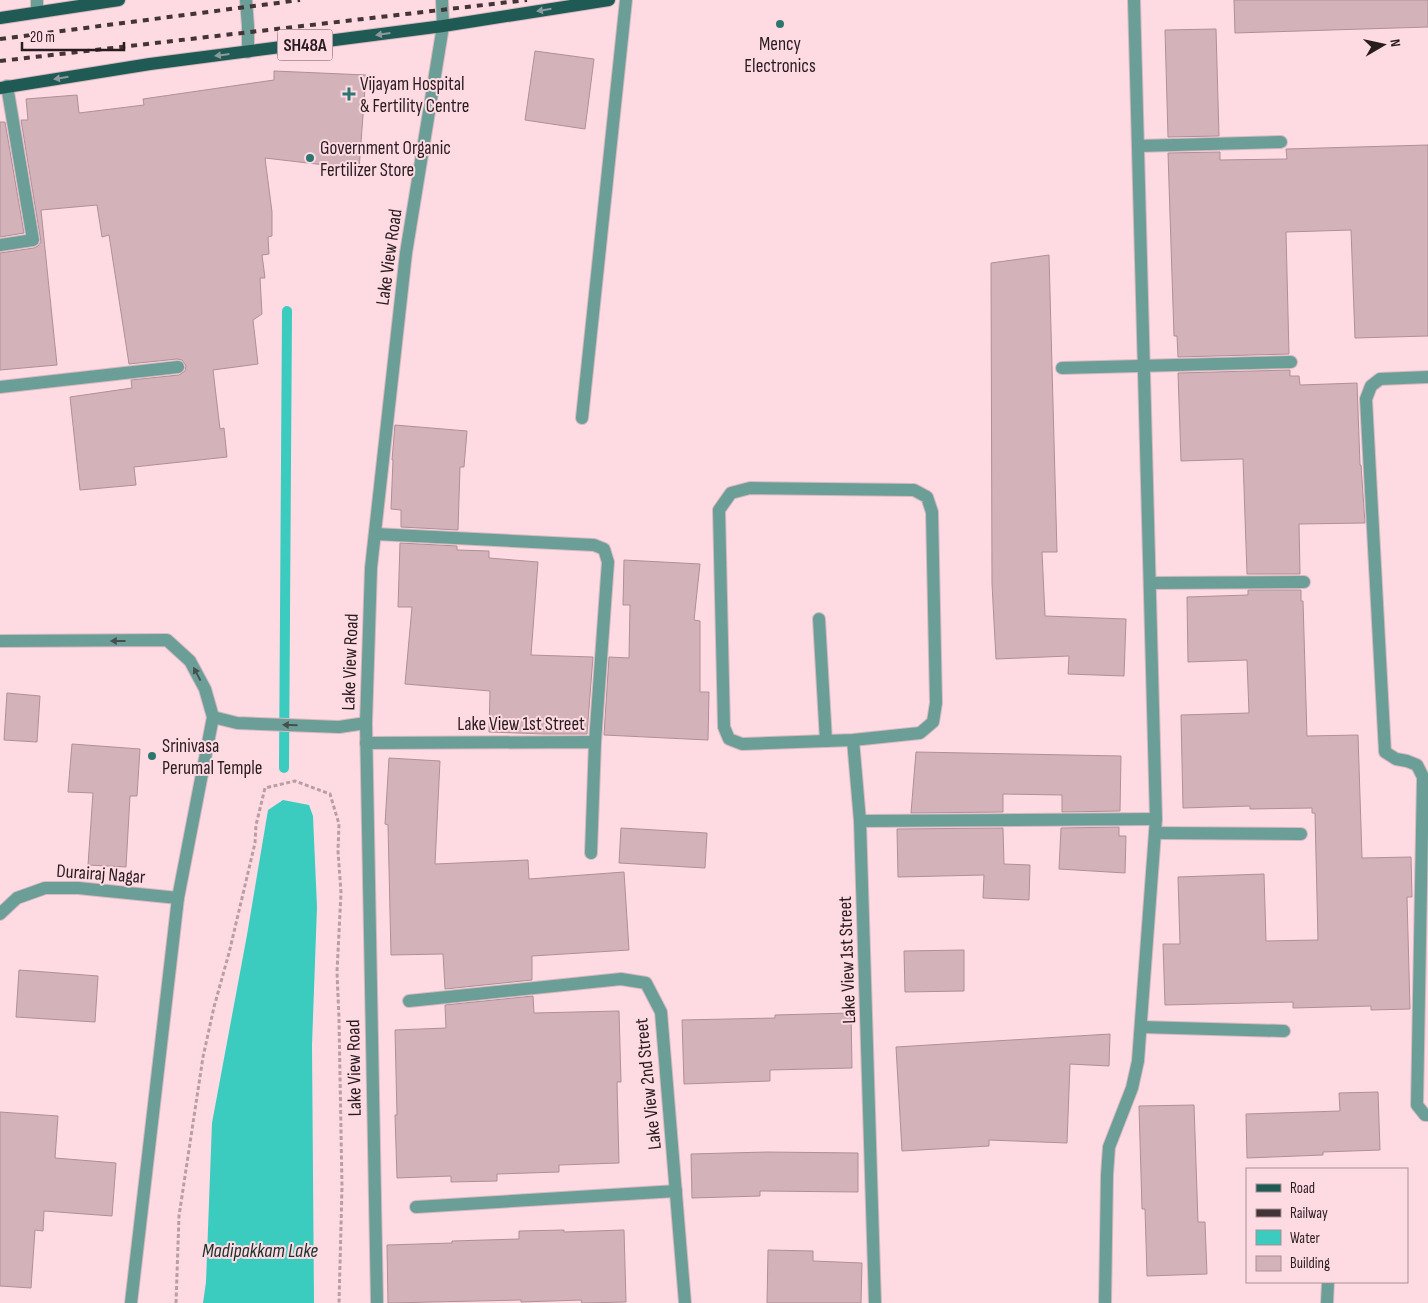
<svg xmlns="http://www.w3.org/2000/svg" width="1428" height="1303" font-family="'Sofia Sans Condensed',sans-serif">
  <style>
    .water { fill: #3bcbbf }
    .lines { fill: none; stroke-linecap: round; stroke-linejoin: round }
    .stream { stroke: #3bcbbf; stroke-width: 10 }
    .building { fill: #d4b2ba; stroke: #b08f97 }
    .minor-casing { stroke: #d7b9c0; stroke-width: 14 }
    .primary-casing { stroke: #d7b9c0; stroke-width: 14 }
    .path { stroke: #ba9ea5; stroke-width: 3; stroke-dasharray: 4 2.5; stroke-linecap: butt }
    .minor { stroke: #6c9e98; stroke-width: 12 }
    .primary { stroke: #1f5a55; stroke-width: 12 }
    .rail { stroke: #433438; stroke-width: 4; stroke-dasharray: 6 6; stroke-linecap: butt }
    .oneway { fill: #8e9a9c }
    .oneway2 { fill: #43504f }
    .poi-dot { fill: #2d756f; stroke: #fedbe3; stroke-width: 2 }
    .labels { text-anchor: middle; stroke-width: 4; stroke-linejoin: round; paint-order: stroke }
    .shield { fill: #fedbe3; stroke: #68555a; stroke-width: 1 }
    .shield-label { font-size: 18px; font-weight: bold; fill: #281c1f }
    .poi-label { font-size: 19px; fill: #281c1f; stroke: #fedbe3; text-anchor: start }
    .street-label { font-size: 19px; fill: #281c1f; stroke: #fedbe3 }
    .water-label { font-size: 20px; font-style: italic; fill: #19312e; stroke: #fedbe3 }
  </style>
  <rect width="100%" height="100%" fill="#fedbe3"/>
  <polygon class="water" points="283,800 309,805 313,816 317,907 312,1045 314,1303 203,1303 206,1282 212,1123 247,935 268,810"/>
  <g class="lines">
    <polyline class="stream" points="284,768 287,311"/>
  </g>
  <g class="building">
    <polygon points="1234,0 1428,0 1428,27 1235,33"/>
    <polygon points="1216,29 1219,136 1168,137 1165,30"/>
    <polygon points="535,51 594,59 585,129 525,120"/>
    <polygon points="274,71 366,75 359,169 265,158 272,212 272,236 268,237 269,254 262,255 265,278 260,278 262,314 253,320 258,364 213,370 220,429 224,428 227,457 134,467 136,485 80,490 70,397 132,388 131,380 179,375 185,371 186,366 182,360 177,359 129,364 109,235 102,237 97,205 41,210 57,365 0,370 0,253 34,248 38,246 41,242 21,120 28,120 26,99 77,95 79,113 144,105 143,99 274,80"/>
    <polygon points="0,122 5,122 24,233 0,237"/>
    <polygon points="1428,145 1428,336 1355,338 1351,230 1286,232 1289,354 1178,357 1177,336 1174,336 1168,153 1220,152 1220,160 1287,159 1286,149"/>
    <polygon points="1049,255 1057,552 1042,552 1045,616 1126,619 1124,676 1068,674 1069,656 996,659 992,584 991,263"/>
    <polygon points="1290,370 1290,376 1299,376 1300,385 1357,383 1360,465 1361,465 1365,523 1299,524 1300,574 1247,574 1243,459 1181,461 1178,373"/>
    <polygon points="395,425 467,431 464,467 460,467 458,530 401,527 401,510 391,509 393,460 392,460"/>
    <polygon points="400,543 457,546 457,550 489,551 489,558 538,562 531,655 593,657 587,734 544,734 489,732 490,691 405,684 412,607 398,607"/>
    <polygon points="624,560 700,564 694,620 700,621 700,692 709,692 708,740 604,735 609,657 629,658 630,605 623,605"/>
    <polygon points="1248,590 1301,590 1301,601 1303,601 1307,736 1358,735 1362,858 1411,857 1412,897 1407,897 1410,1009 1371,1010 1371,1006 1293,1008 1293,1002 1165,1005 1163,944 1180,944 1178,877 1264,874 1266,941 1318,940 1315,813 1312,813 1312,808 1250,809 1250,806 1183,808 1181,715 1249,713 1247,660 1188,662 1187,597 1248,595"/>
    <polygon points="7,693 40,696 37,742 4,740"/>
    <polygon points="72,744 140,749 137,796 130,796 126,867 88,865 93,793 68,792"/>
    <polygon points="916,752 1121,756 1120,811 1062,812 1062,795 1003,794 1003,812 911,813"/>
    <polygon points="389,758 440,761 435,864 528,860 529,879 624,872 629,950 532,956 532,980 445,989 443,954 391,955 388,825 385,824"/>
    <polygon points="1119,827 1119,836 1126,836 1125,873 1059,869 1061,828"/>
    <polygon points="621,828 707,833 705,868 619,863"/>
    <polygon points="1003,828 1004,864 1030,865 1029,900 983,898 984,875 898,877 897,829"/>
    <polygon points="964,950 964,991 905,992 904,951"/>
    <polygon points="19,970 98,976 95,1022 16,1017"/>
    <polygon points="533,996 534,1013 619,1011 621,1082 617,1082 619,1163 559,1165 559,1172 497,1174 497,1181 451,1182 451,1176 397,1178 395,1115 397,1115 395,1030 446,1028 445,1005"/>
    <polygon points="851,1013 852,1068 770,1070 770,1081 684,1084 682,1020 775,1018 775,1015"/>
    <polygon points="1110,1034 1109,1066 1070,1064 1067,1143 989,1140 989,1146 902,1151 896,1047"/>
    <polygon points="1378,1092 1380,1150 1323,1152 1323,1155 1247,1158 1246,1114 1340,1111 1339,1093"/>
    <polygon points="1194,1105 1198,1222 1205,1222 1207,1274 1147,1276 1145,1209 1142,1209 1139,1106"/>
    <polygon points="0,1112 58,1116 55,1158 116,1163 112,1216 44,1211 43,1231 35,1230 31,1288 0,1286"/>
    <polygon points="767,1152 858,1153 858,1192 760,1191 760,1196 692,1198 691,1154"/>
    <polygon points="564,1230 564,1232 624,1230 626,1302 582,1303 581,1300 521,1302 521,1300 388,1303 387,1245 452,1243 452,1241 519,1239 519,1231"/>
    <polygon points="768,1250 813,1251 813,1261 862,1263 861,1303 767,1303"/>
  </g>
  <g class="lines">
    <g class="minor-casing">
      <g id="minor">
        <polyline points="37,0 37,12"/>
        <polyline points="246,0 248,26 248,52"/>
        <polyline points="1138,146 1281,142"/>
        <polyline points="0,245 33,240 7,86"/>
        <polyline points="1062,368 1291,362"/>
        <polyline points="1428,377 1380,379 1371,386 1366,399 1385,752 1396,759 1407,761 1417,765 1423,777 1417,1105 1425,1115 1428,1115"/>
        <polyline points="0,387 178,367"/>
        <polyline points="582,418 626,0"/>
        <polyline points="375,534 594,545 604,549 608,562 595,742"/>
        <polyline points="1150,583 1304,582"/>
        <polyline points="819,619 826,741"/>
        <polyline points="0,641 167,640 190,661 205,689 213,717 178,898 131,1303"/>
        <polyline points="213,717 237,723 339,727 366,723"/>
        <polyline points="853,740 920,733 933,722 936,703 932,512 927,497 914,490 750,488 731,493 719,510 724,727 729,739 742,744 853,740 860,821 875,1303"/>
        <polyline points="366,743 595,742 591,853"/>
        <polyline points="860,821 1156,819"/>
        <polyline points="1155,833 1301,834"/>
        <polyline points="0,914 17,898 45,888 78,888 178,898"/>
        <polyline points="409,1001 621,979 646,983 661,1012 685,1303"/>
        <polyline points="1141,1027 1284,1031"/>
        <polyline points="416,1207 676,1191"/>
        <polyline points="377,1303 366,723 371,568 406,253 443,26 442,0"/>
        <polyline points="1105,1303 1107,1175 1109,1147 1132,1088 1138,1061 1156,819 1134,0"/>
        <polyline points="1327,1303 1328,1282"/>
      </g>
    </g>
    <g class="primary-casing">
      <g id="primary">
        <polyline points="0,18 119,0"/>
        <polyline points="0,88 150,64 443,26 609,0"/>
      </g>
    </g>
    <polyline class="path" points="176,1303 179,1216 203,1057 214,1007 229,953 255,843 256,825 265,788 295,781 330,794 339,824 338,851 341,893 337,972 339,1019 342,1187 339,1303"/>
    <use href="#minor" class="minor"/>
    <use href="#primary" class="primary"/>
    <g class="rail">
      <polyline points="0,39 300,0"/>
      <polyline points="0,61 527,0"/>
    </g>
  </g>
  <defs><path id="oneway-solid" d="M-6-.8H1V-3.2L6.5 0L1 3.2V.8H-6Z" transform="scale(1.25)"/></defs>
  <g class="oneway">
    <use href="#oneway-solid" transform="translate(544 10) rotate(171)"/>
    <use href="#oneway-solid" transform="translate(383 34) rotate(172)"/>
    <use href="#oneway-solid" transform="translate(222 55) rotate(173)"/>
    <use href="#oneway-solid" transform="translate(61 78) rotate(171)"/>
  </g>
  <g class="oneway2">
    <use href="#oneway-solid" transform="translate(118 641) rotate(180)"/>
    <use href="#oneway-solid" transform="translate(197 674) rotate(-118)"/>
    <use href="#oneway-solid" transform="translate(290 725) rotate(-178)"/>
  </g>
  <g class="poi-dot">
    <circle cx="780" cy="24" r="5"/>
    <path d="M346.5 86.5h5v5h5v5h-5v5h-5v-5h-5v-5h5z"/>
    <circle cx="310" cy="158" r="5"/>
    <circle cx="152" cy="756" r="5"/>
  </g>
  <g class="labels">
    <rect class="shield" x="277.5" y="29.5" width="55" height="31" rx="4"/>
    <g class="shield-label">
      <text x="305" y="51">SH48A</text>
    </g>
    <g class="poi-label">
      <text x="780" y="50" text-anchor="middle">Mency<tspan x="780" dy="22">Electronics</tspan></text>
      <text x="360" y="90">Vijayam Hospital<tspan x="360" dy="22">&amp; Fertility Centre</tspan></text>
      <text x="320" y="154">Government Organic<tspan x="320" dy="22">Fertilizer Store</tspan></text>
      <text x="162" y="752">Srinivasa<tspan x="162" dy="22">Perumal Temple</tspan></text>
    </g>
    <g class="street-label">
      <text transform="translate(388 257) rotate(-82)" y="7">Lake View Road</text>
      <text transform="translate(349 662) rotate(-88)" y="7">Lake View Road</text>
      <text x="521" y="730">Lake View 1st Street</text>
      <text transform="translate(101 873) rotate(4)" y="7">Durairaj Nagar</text>
      <text transform="translate(846 960) rotate(-92)" y="7">Lake View 1st Street</text>
      <text transform="translate(353 1068) rotate(-91)" y="7">Lake View Road</text>
      <text transform="translate(647 1084) rotate(-96)" y="7">Lake View 2nd Street</text>
    </g>
    <g class="water-label">
      <text x="260" y="1257">Madipakkam Lake</text>
    </g>
  </g>
  <rect x="1246" y="1168" width="162" height="115" fill="#fedbe3" stroke="#a88f95"/>
  <rect x="1256" y="1184" width="25" height="8" fill="#1f5a55" stroke="#a88f95"/>
  <text x="1290" y="1193" font-size="15" fill="#281c1f">Road</text>
  <rect x="1256" y="1209" width="25" height="8" fill="#433438" stroke="#a88f95"/>
  <text x="1290" y="1218" font-size="15" fill="#281c1f">Railway</text>
  <rect x="1256" y="1230" width="25" height="15" fill="#3bcbbf" stroke="#a88f95"/>
  <text x="1290" y="1243" font-size="15" fill="#281c1f">Water</text>
  <rect x="1256" y="1256" width="25" height="15" fill="#d4b2ba" stroke="#a88f95"/>
  <text x="1290" y="1268" font-size="15" fill="#281c1f">Building</text>
  <g transform="translate(1383 45) rotate(81)" stroke="#fedbe3" stroke-width="4" paint-order="stroke">
  <path d="M0-4L9 19L0 12L-9 19Z" fill="#281c1f"/>
  <text y="-8" font-size="14" font-weight="bold" text-anchor="middle" fill="#281c1f">N</text>
  </g>
  <path d="M22 42v8h102v-8" fill="none" stroke="#281c1f" stroke-width="2.5"/>
  <text x="30" y="42" font-size="15" fill="#281c1f" stroke="#fedbe3" stroke-width="4" paint-order="stroke">20 m</text>
</svg>
